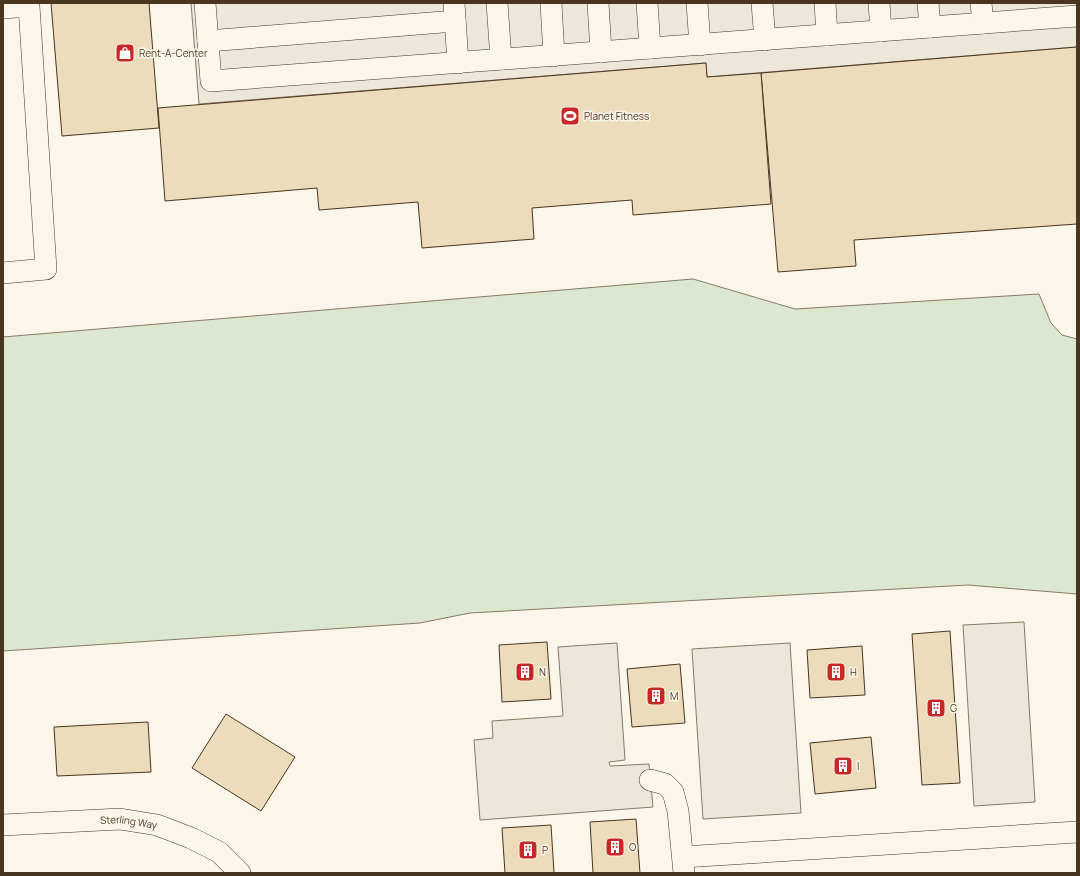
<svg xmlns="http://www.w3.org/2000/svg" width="1080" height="876" font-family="Manrope,sans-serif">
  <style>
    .green { fill: #dce7d0; stroke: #887966 }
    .parking { fill: #ede7d9; stroke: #887966 }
    .building { fill: #ecdcbc; stroke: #4a3520 }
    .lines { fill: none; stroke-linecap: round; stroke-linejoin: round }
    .minor-casing { stroke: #4a3520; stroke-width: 22 }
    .minor { stroke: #fbf6e9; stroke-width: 21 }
    .labels { text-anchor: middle; stroke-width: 3; stroke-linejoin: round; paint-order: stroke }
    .poi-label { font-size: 10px; fill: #4a3520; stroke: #fbf6e9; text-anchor: start }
    .street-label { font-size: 10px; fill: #4a3520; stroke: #fbf6e9 }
  </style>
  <rect width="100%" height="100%" fill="#fbf6e9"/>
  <polygon class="green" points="693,279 795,309 1039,294 1051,323 1062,335 1077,339 1077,594 968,585 470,613 420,623 3,651 3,337"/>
  <g class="parking">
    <polygon points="191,3 1077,3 1077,47 707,77 706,63 199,104"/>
    <polygon points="1024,622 1035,802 974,806 963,625"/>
    <polygon points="617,643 625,760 609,762 610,766 649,764 653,807 480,820 474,740 493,738 492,721 563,716 558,647"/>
    <polygon points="790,643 801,813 703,819 692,649"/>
  </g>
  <g class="building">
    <polygon points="51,3 149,3 159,128 62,136"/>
    <polygon points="1077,47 1077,224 854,240 856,266 778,272 761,73"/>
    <polygon points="706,63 707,77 761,73 771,204 633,215 632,200 532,208 534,239 422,248 418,202 319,210 317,188 165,201 158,108"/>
    <polygon points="950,631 960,783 922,785 912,634"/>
    <polygon points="547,642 551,699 502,702 499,645"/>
    <polygon points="862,646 865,695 810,698 807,650"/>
    <polygon points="680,664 685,723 632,727 627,669"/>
    <polygon points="226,714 295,757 261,811 192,768"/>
    <polygon points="148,722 151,772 57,776 54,727"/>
    <polygon points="871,737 876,788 815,794 810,743"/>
    <polygon points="636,819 640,873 593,873 590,822"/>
    <polygon points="551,825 554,873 505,873 502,828"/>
  </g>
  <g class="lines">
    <g class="minor-casing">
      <g id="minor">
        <polyline points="205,3 211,81 1077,16"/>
        <polyline points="454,3 458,63"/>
        <polyline points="497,3 501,59"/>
        <polyline points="551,3 554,56"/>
        <polyline points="598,3 601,52"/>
        <polyline points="647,3 650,48"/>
        <polyline points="697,3 700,45"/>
        <polyline points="762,3 765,40"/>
        <polyline points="825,3 827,35"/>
        <polyline points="879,3 881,31"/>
        <polyline points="928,3 930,27"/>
        <polyline points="981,3 983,23"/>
        <polyline points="3,8 29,6 46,269 3,273"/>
        <polyline points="208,41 455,21"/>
        <polyline points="650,780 665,784 673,792 678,811 684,873"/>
        <path id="s1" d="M3 825 120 819 157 825 191 838 219 852 240 873"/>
        <polyline points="683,857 1077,832"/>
      </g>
    </g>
    <use href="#minor" class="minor"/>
  </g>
  <defs>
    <g id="shop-square" transform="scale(1)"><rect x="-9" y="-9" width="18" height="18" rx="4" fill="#c62828" stroke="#fbf6e9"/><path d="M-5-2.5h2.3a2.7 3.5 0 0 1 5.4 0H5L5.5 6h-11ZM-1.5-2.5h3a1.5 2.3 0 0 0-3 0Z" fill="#fff"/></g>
    <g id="stadium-square" transform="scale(1)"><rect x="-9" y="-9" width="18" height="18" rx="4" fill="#c62828" stroke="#fbf6e9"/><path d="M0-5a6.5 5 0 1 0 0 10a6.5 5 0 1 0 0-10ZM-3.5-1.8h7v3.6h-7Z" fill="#fff"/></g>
    <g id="building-square" transform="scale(1)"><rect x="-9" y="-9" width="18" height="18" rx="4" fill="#c62828" stroke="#fbf6e9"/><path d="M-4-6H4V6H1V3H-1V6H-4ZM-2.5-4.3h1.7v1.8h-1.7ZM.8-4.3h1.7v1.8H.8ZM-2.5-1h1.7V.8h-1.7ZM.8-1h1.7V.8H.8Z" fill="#fff"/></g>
  </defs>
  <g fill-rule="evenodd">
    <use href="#shop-square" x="125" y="53"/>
    <use href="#stadium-square" x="570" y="116"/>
    <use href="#building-square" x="525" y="672"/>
    <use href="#building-square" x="836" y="672"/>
    <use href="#building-square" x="656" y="696"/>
    <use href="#building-square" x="936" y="708"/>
    <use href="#building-square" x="843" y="766"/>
    <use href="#building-square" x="615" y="847"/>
    <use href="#building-square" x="528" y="850"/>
  </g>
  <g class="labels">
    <g class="poi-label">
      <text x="139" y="57">Rent-A-Center</text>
      <text x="584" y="120">Planet Fitness</text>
      <text x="539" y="676">N</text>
      <text x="850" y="676">H</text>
      <text x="670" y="700">M</text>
      <text x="950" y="712">G</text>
      <text x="857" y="770">I</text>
      <text x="629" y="851">O</text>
      <text x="542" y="854">P</text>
    </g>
    <g class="street-label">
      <text dy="4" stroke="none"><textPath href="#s1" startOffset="126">Sterling Way</textPath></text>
    </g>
  </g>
  <rect width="1080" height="876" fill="none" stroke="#4a3520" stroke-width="8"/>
</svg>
